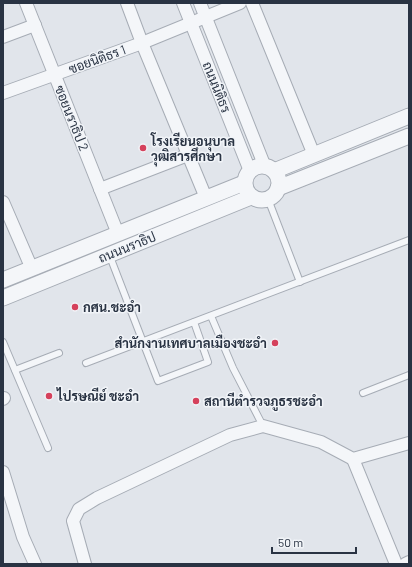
<svg xmlns="http://www.w3.org/2000/svg" width="412" height="567" font-family="Barlow,Sarabun,sans-serif">
  <style>
    .lines { fill: none; stroke-linecap: round; stroke-linejoin: round }
    .service-casing { stroke: #a6acb5; stroke-width: 8 }
    .minor-casing { stroke: #a6acb5; stroke-width: 14 }
    .tertiary-casing { stroke: #a6acb5; stroke-width: 17 }
    .service { stroke: #f4f6f9; stroke-width: 6 }
    .minor { stroke: #f4f6f9; stroke-width: 12 }
    .tertiary { stroke: #f4f6f9; stroke-width: 15 }
    .poi-dot { fill: #d5415c; stroke: #f1f4f8; stroke-width: 1.5 }
    .labels { text-anchor: middle; stroke-width: 3; stroke-linejoin: round; paint-order: stroke }
    .street-label { font-size: 13px; fill: #293343; stroke: #f1f4f8 }
    .poi-label { font-size: 13px; font-weight: bold; fill: #293343; stroke: #f1f4f8; text-anchor: start }
  </style>
  <rect width="100%" height="100%" fill="#e1e5eb"/>
  <g class="lines">
    <g class="service-casing">
      <g id="service">
        <polyline points="268,199 300,282"/>
        <polyline points="109,254 158,381 208,362 194,322"/>
        <polyline points="211,316 233,368 263,426"/>
        <polyline points="3,342 48,448"/>
        <polyline points="86,363 409,240"/>
        <polyline points="15,370 59,353"/>
        <polyline points="363,393 409,375"/>
      </g>
    </g>
    <g class="minor-casing">
      <g id="minor">
        <polyline points="26,3 118,234"/>
        <polyline points="127,3 142,43 206,198"/>
        <polyline points="183,3 250,171"/>
        <polyline points="200,3 265,167"/>
        <polyline points="252,3 314,155"/>
        <polyline points="3,37 35,25"/>
        <polyline points="3,93 142,43 240,3"/>
        <polyline points="100,189 188,155"/>
        <polyline points="3,202 32,269"/>
        <polyline points="3,399 4,398"/>
        <polyline points="353,459 396,564"/>
        <polyline points="3,472 23,537 35,564"/>
        <polyline points="85,564 73,521 79,509 97,498 230,435 263,426 321,442 353,459 409,443"/>
        <polyline points="405,564 409,562"/>
      </g>
    </g>
    <g class="tertiary-casing">
      <g id="tertiary">
        <circle cx="262" cy="183" r="17"/>
        <polyline points="274,171 409,116"/>
        <polyline points="278,188 409,136"/>
        <polyline points="3,280 244,183"/>
        <polyline points="3,298 251,197"/>
      </g>
    </g>
    <use href="#service" class="service"/>
    <use href="#minor" class="minor"/>
    <use href="#tertiary" class="tertiary"/>
  </g>
  <g class="poi-dot">
    <circle cx="143" cy="148" r="4"/>
    <circle cx="75" cy="307" r="4"/>
    <circle cx="275" cy="343" r="4"/>
    <circle cx="49" cy="396" r="4"/>
    <circle cx="196" cy="401" r="4"/>
  </g>
  <g class="labels">
    <g class="street-label">
      <text transform="translate(97 59) rotate(-20)" y="5">ซอยนิติธร 1</text>
      <text transform="translate(217 87) rotate(68)" y="5">ถนนนิติธร</text>
      <text transform="translate(72 118) rotate(68)" y="5">ซอยนราธิป 2</text>
      <text transform="translate(127 247) rotate(-22)" y="5">ถนนนราธิป</text>
    </g>
    <g class="poi-label">
      <text x="151" y="146">โรงเรียนอนุบาล<tspan x="151" dy="15">วุฒิสารศึกษา</tspan></text>
      <text x="83" y="312">กศน.ชะอำ</text>
      <text x="267" y="348" text-anchor="end">สํานักงานเทศบาลเมืองชะอำ</text>
      <text x="57" y="401">ไปรษณีย์ ชะอำ</text>
      <text x="204" y="406">สถานีตำรวจภูธรชะอำ</text>
    </g>
  </g>
  <rect width="412" height="567" fill="none" stroke="#293343" stroke-width="8"/>
  <path d="M272 547v6h84v-6" fill="none" stroke="#293343" stroke-width="2"/>
  <text x="278" y="547" font-size="12" fill="#293343" stroke="#f1f4f8" stroke-width="3" paint-order="stroke">50 m</text>
</svg>
